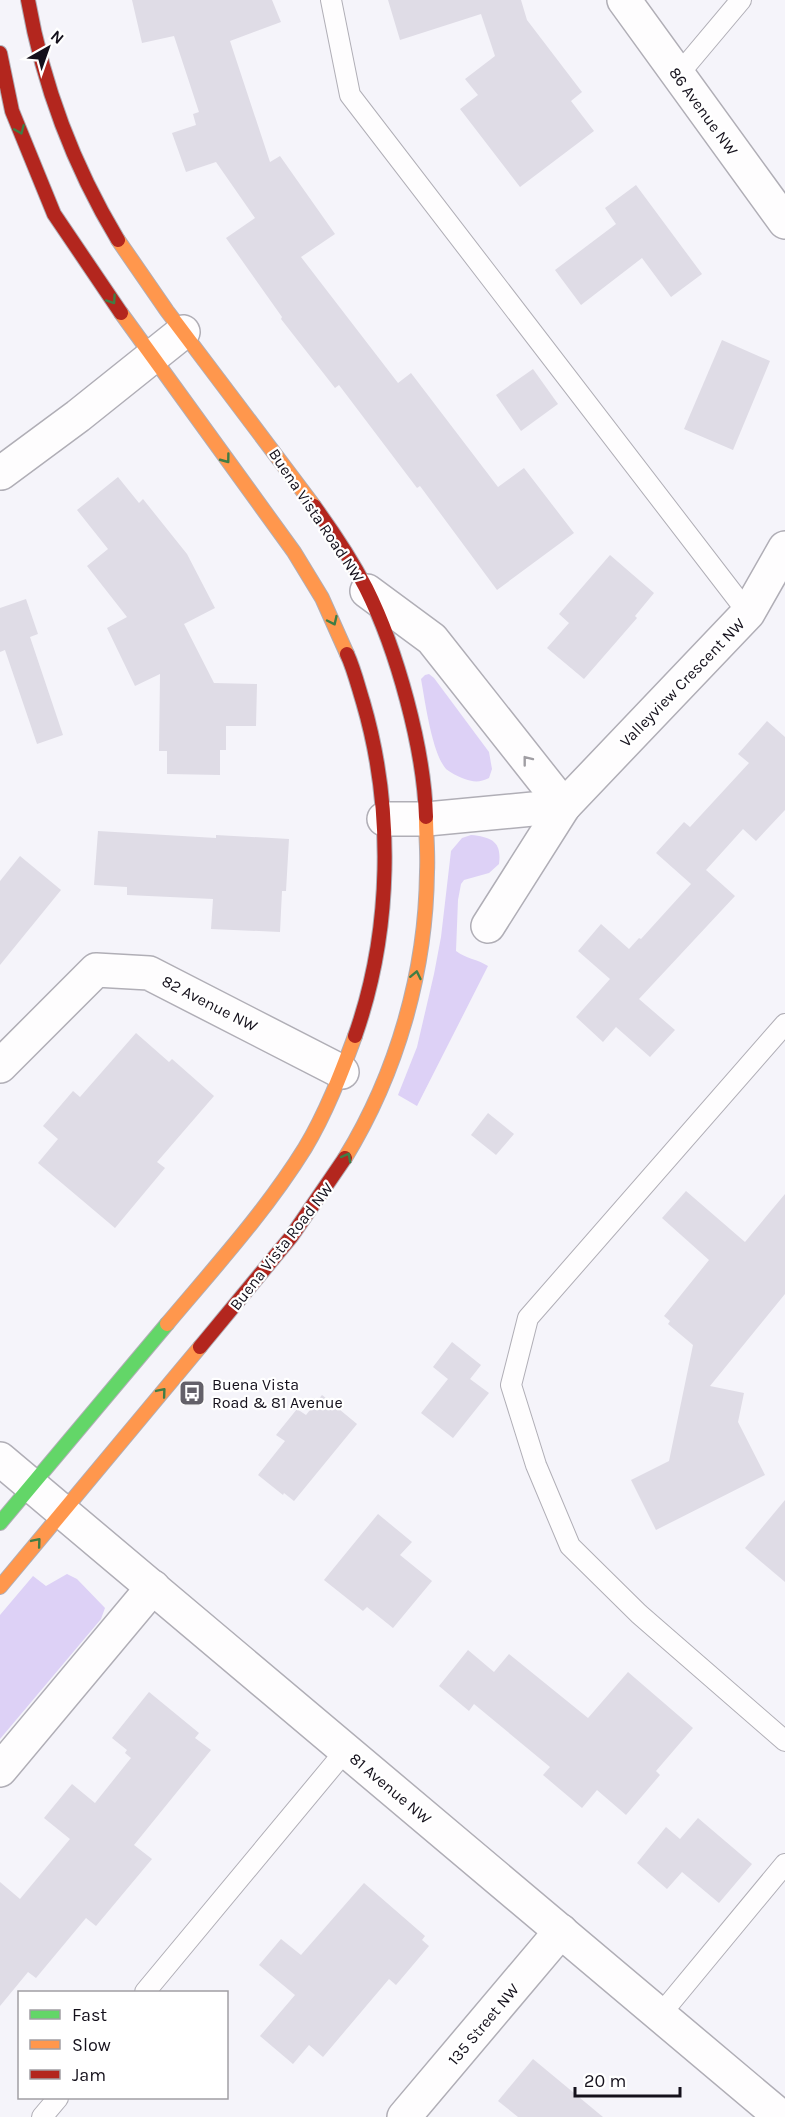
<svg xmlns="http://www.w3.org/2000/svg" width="785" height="2117" font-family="Karla,sans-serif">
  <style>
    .green { fill: #ddd1f6 }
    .building { fill: #dfdce6 }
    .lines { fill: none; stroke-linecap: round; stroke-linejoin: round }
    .lane-casing { stroke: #b0aeb6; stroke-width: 22 }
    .street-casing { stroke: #b0aeb6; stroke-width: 36 }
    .fast-casing { stroke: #b0aeb6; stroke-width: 16 }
    .slow-casing { stroke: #b0aeb6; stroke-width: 16 }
    .jam-casing { stroke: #b0aeb6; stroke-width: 16 }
    .lane { stroke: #fefdfe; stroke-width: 20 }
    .street { stroke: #fefdfe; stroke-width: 33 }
    .fast { stroke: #63d668; stroke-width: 14 }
    .slow { stroke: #ff974d; stroke-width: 14 }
    .jam { stroke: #b3261e; stroke-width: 14 }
    .oneway { stroke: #3f7d45 }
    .oneway2 { stroke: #a09ea3 }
    .labels { text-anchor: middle; stroke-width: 4.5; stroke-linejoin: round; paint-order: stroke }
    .street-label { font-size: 16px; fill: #14101b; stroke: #fff }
    .poi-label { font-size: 16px; fill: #14101b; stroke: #fff; text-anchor: start }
  </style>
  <rect width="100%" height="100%" fill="#f5f4fa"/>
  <g class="green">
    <path d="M429 674 434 678 489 752 492 769 489 778C479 783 473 782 462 778 457 776 451 773 446 769 432 753 425 701 421 679L425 675Z"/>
    <path d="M471 835C492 837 502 842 499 864L489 873 464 880 461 884 458 900 456 951C467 959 477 959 488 966L417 1106 398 1095 417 1047 434 974 441 937 451 851 462 838Z"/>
    <polygon points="67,1574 77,1579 105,1608 101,1619 0,1739 0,1615 33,1576 46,1586"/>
  </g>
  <g class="building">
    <polygon points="132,0 272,0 281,22 230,41 270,162 280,156 335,234 301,257 398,383 411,373 498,487 524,468 574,533 497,590 420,486 417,488 339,385 335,388 281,319 282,317 226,238 255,218 216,162 186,172 172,133 196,125 193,114 199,112 174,36 142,43"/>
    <polygon points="388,0 521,0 527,20 582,92 571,101 594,131 520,187 460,109 478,95 465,79 495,56 481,14 400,40"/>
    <polygon points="636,185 702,274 671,297 642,258 581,305 555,270 616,224 605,208"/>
    <polygon points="722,340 770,361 733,450 684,429"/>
    <polygon points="533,369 558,404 521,431 496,395"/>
    <polygon points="118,477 139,503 143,499 187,554 215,608 184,624 214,683 257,684 256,726 226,726 226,750 220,750 220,775 167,774 167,751 159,751 160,674 135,686 107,628 127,617 87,566 108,549 77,510"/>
    <polygon points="610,555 654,593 635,616 637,618 584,679 547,648 569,623 559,614"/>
    <polygon points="26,599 38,634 30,637 63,735 37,744 5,650 0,652 0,608"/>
    <polygon points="767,721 785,737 785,810 756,841 743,829 706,870 735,896 639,999 675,1030 650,1057 616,1027 603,1042 576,1017 610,979 578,951 601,924 629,949 639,938 641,939 691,884 656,853 684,822 690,827 749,763 738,754"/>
    <polygon points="98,831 216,838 216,835 289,839 286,891 282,891 280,932 211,929 213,899 127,895 127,887 94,885"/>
    <polygon points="20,856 61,890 0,965 0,881"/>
    <polygon points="136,1033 169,1062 172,1059 214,1096 157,1162 165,1168 115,1228 38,1163 58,1139 43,1126 73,1091 80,1097"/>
    <polygon points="488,1113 514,1134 496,1155 471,1135"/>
    <polygon points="686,1191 745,1242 785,1194 785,1294 710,1386 744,1393 738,1422 765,1475 656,1530 631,1480 669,1461 693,1345 668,1324 670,1321 664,1316 709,1260 662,1218"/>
    <polygon points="452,1342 481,1365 470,1379 489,1393 453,1438 421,1413 448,1379 433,1367"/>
    <polygon points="322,1395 357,1424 294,1501 284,1493 283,1495 258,1475 285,1441 276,1435 297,1409 306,1415"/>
    <polygon points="785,1500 785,1582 745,1548"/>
    <polygon points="378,1514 412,1542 400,1555 432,1581 393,1628 367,1607 363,1611 324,1580"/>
    <polygon points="468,1650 494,1672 509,1654 588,1718 628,1672 693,1728 656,1771 660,1775 626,1815 597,1790 582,1808 543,1775 550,1767 474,1704 469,1711 439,1686"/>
    <polygon points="149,1692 199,1733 195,1738 211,1750 134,1845 152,1859 96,1926 86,1918 36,1978 28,1972 0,2006 0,1882 20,1899 70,1839 44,1818 72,1784 95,1803 131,1758 125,1753 127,1750 112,1738"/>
    <polygon points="698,1818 752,1864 719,1903 682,1872 667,1889 637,1863 666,1827 680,1839"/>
    <polygon points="364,1883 425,1936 422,1940 429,1946 396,1985 389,1979 323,2057 309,2045 293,2064 260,2036 295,1995 259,1965 281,1939 301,1955"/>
    <polygon points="533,2059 603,2117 518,2117 498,2101"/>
  </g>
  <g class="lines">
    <g class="lane-casing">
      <g id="lane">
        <polyline points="331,0 350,95 748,613"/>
        <polyline points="678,75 741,0"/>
        <polyline points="785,1024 528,1318 511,1385 536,1465 570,1546 639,1614 785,1741"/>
        <polyline points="145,1992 346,1750"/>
        <polyline points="660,2015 785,1864"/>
        <polyline points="42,2117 58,2098"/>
      </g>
    </g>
    <g class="street-casing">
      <g id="street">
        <polyline points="624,0 785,222"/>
        <polyline points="1,473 78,416 183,332"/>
        <polyline points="367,591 432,639 564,806"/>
        <polyline points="384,819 427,819 564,806"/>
        <polyline points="488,926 564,806 748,613 785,548"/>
        <polyline points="0,1066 96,970 149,973 342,1072"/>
        <polyline points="0,1459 781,2117"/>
        <polyline points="0,1770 153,1587"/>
        <polyline points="404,2117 561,1931"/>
      </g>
    </g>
    <g class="fast-casing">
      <polyline id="fast" points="0,1523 167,1324"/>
    </g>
    <g class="slow-casing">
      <g id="slow">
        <polyline points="118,240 167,311 314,506"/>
        <polyline points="121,313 294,552 322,598 347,654"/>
        <path d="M345 1158C397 1073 426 972 427 872 428 854 426 836 426 817"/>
        <path d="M167 1324C215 1267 266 1211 305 1148 326 1113 341 1074 355 1036"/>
        <polyline points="0,1587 200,1347"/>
      </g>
    </g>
    <g class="jam-casing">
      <g id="jam">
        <path d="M28 0C43 85 73 165 118 240"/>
        <polyline points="0,53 12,111 54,214 121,313"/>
        <path d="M314 506C333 532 351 559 366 588 397 650 424 748 426 817"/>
        <path d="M347 654C354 669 358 686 363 702 394 808 392 931 355 1036"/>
        <polyline points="200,1347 291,1237 345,1158"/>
      </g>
    </g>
    <use href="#lane" class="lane"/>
    <use href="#street" class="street"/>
    <use href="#fast" class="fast"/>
    <use href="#slow" class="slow"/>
    <use href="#jam" class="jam"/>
  </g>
  <defs><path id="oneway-chevron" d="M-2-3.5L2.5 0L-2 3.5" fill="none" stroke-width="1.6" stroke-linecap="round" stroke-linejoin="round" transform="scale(1.5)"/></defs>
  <g class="oneway">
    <use href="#oneway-chevron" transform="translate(20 130) rotate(67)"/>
    <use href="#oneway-chevron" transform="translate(112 300) rotate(56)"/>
    <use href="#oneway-chevron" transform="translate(226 459) rotate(53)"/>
    <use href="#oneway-chevron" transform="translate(333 621) rotate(65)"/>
    <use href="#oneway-chevron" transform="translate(416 975) rotate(-78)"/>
    <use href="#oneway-chevron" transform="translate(347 1157) rotate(-61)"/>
    <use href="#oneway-chevron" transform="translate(162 1392) rotate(-50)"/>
    <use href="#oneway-chevron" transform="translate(37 1542) rotate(-50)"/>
  </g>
  <use class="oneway2" href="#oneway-chevron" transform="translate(527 760) rotate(-128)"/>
  <defs>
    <g id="bus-square" transform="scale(1.35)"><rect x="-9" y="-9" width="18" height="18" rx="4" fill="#636069" stroke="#fff"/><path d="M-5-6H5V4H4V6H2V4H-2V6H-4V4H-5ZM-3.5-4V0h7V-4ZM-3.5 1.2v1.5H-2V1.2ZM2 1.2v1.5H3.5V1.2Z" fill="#fff"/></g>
  </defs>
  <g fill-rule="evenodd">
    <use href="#bus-square" x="192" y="1393"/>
  </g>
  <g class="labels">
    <g class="street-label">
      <text transform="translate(704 111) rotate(54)" y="6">86 Avenue NW</text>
      <text transform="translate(317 515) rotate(56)" y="6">Buena Vista Road NW</text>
      <text transform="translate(682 682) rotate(-46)" y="6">Valleyview Crescent NW</text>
      <text transform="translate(210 1003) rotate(27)" y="6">82 Avenue NW</text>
      <text transform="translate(281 1246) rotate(-52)" y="6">Buena Vista Road NW</text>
      <text transform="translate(391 1788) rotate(40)" y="6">81 Avenue NW</text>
      <text transform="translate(483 2024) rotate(-50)" y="6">135 Street NW</text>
    </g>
    <g class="poi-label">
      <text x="212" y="1390">Buena Vista<tspan x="212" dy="18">Road &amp; 81 Avenue</tspan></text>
    </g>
  </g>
  <rect x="18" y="1991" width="210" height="108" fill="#ffffff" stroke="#a19fa4" stroke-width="1.5"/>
  <rect x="30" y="2010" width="30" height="9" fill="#63d668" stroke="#a19fa4" stroke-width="1.5"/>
  <text x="72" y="2021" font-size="18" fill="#14101b">Fast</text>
  <rect x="30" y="2040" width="30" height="9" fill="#ff974d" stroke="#a19fa4" stroke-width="1.5"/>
  <text x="72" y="2051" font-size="18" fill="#14101b">Slow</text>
  <rect x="30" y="2070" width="30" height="9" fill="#b3261e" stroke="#a19fa4" stroke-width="1.5"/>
  <text x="72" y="2081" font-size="18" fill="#14101b">Jam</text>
  <g transform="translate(48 48) rotate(40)" stroke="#ffffff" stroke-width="4.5" paint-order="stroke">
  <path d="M0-4.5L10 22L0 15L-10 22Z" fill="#14101b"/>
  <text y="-9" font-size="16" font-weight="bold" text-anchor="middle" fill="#14101b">N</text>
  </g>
  <path d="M575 2087v9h105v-9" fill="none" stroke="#14101b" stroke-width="3"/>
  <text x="584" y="2087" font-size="18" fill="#14101b" stroke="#ffffff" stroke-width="4.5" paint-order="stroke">20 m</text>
</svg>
